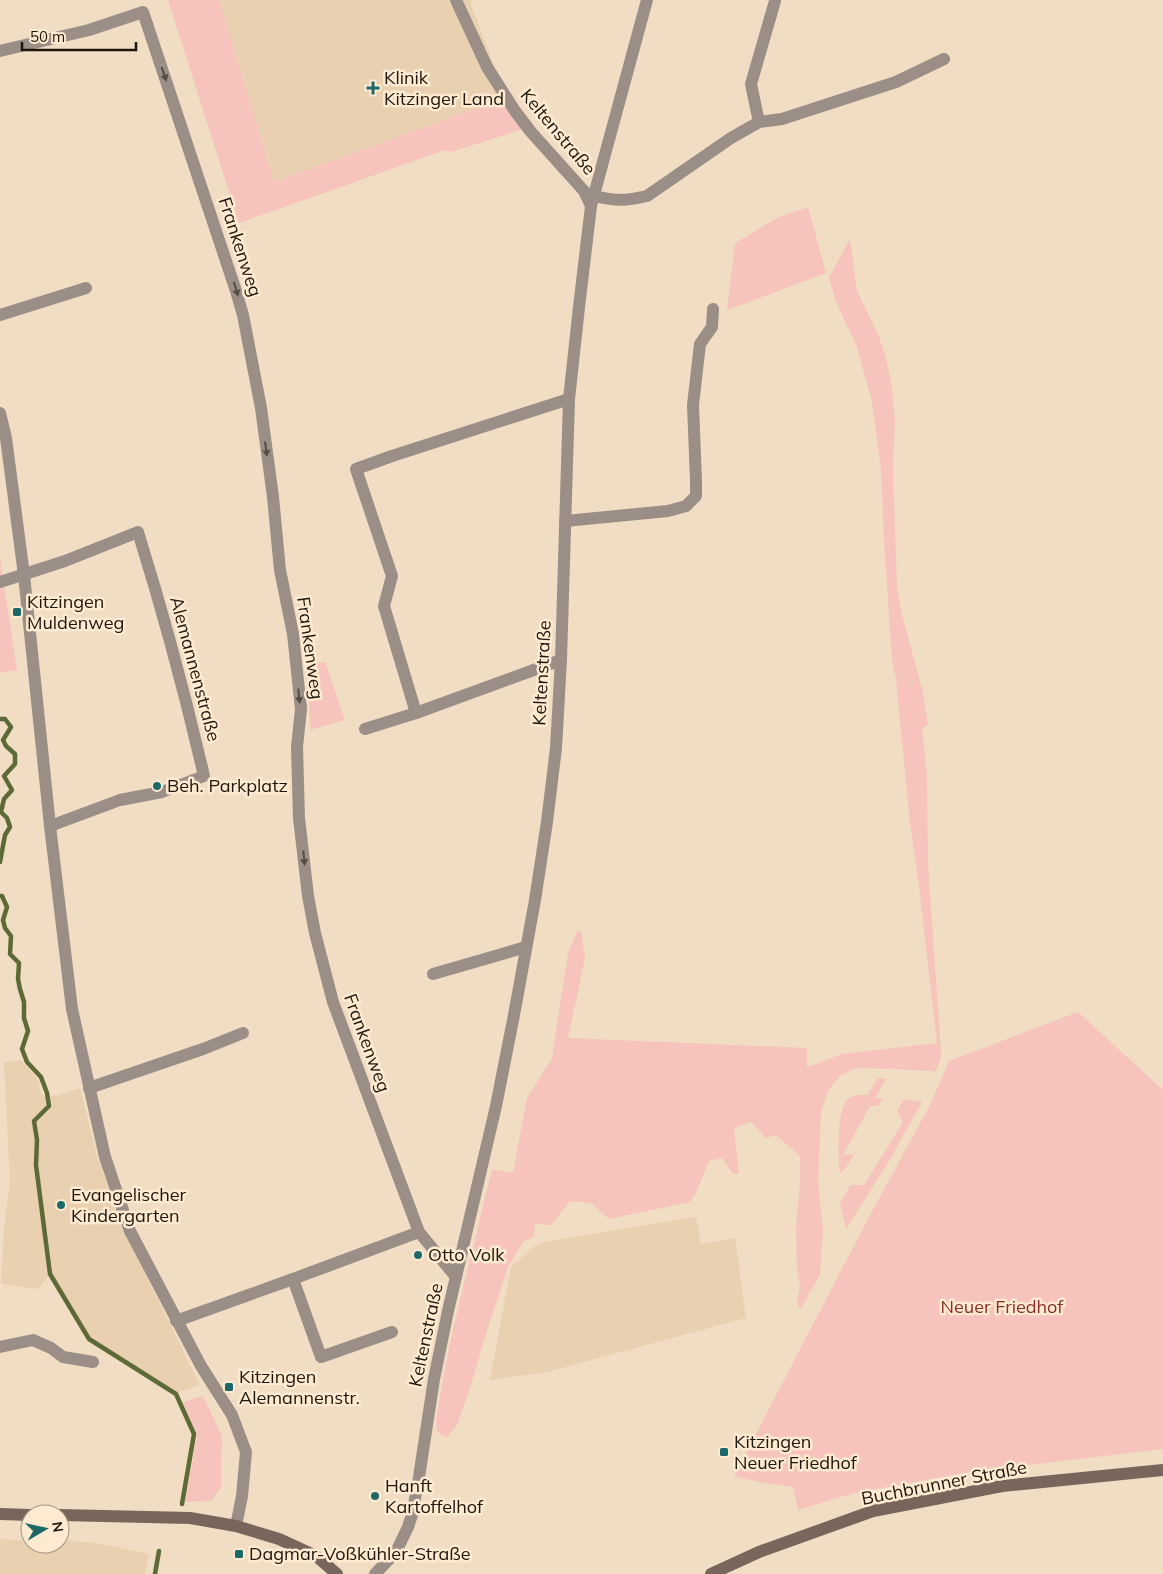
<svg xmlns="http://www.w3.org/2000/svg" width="1163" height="1574" font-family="Mulish,sans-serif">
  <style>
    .built { fill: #e9d0b1 }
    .green { fill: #f6c3bd }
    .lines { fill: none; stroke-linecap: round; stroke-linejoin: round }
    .stream { stroke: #5d6a36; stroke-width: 4.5 }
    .street { stroke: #9a8e87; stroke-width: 12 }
    .secondary { stroke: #78665c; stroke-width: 12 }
    .oneway { fill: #554c44 }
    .poi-dot { fill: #1c6969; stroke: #feead0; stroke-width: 2 }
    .labels { text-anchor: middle; stroke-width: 5; stroke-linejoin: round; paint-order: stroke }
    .poi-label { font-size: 18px; fill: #1d160d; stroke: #feead0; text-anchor: start }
    .street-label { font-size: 18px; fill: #1d160d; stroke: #feead0 }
    .park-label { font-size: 18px; fill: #8b2d28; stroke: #feead0 }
  </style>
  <rect width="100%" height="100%" fill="#f1ddc3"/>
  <g class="built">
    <polygon points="219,0 472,0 471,5 501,83 497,101 274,182"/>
    <polygon points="21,1060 37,1078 42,1095 53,1096 80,1088 97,1156 124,1231 200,1385 176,1393 90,1338 51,1273 38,1289 1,1284 4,1228 10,1181 4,1062"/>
    <polygon points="696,1217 701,1244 735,1238 746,1318 547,1372 490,1380 511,1267 536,1245 543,1242"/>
    <polygon points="0,1539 30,1541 30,1544 60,1544 60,1540 97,1543 149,1554 145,1574 0,1574"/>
  </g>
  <g class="green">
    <polygon points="168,0 219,0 274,182 497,101 499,92 523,129 451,152 445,150 239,223"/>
    <polygon points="808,207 826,273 727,310 735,243 779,217"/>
    <polygon points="850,239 857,291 878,334 886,358 892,388 895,421 893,468 897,588 902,614 923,693 928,725 922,728 927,776 928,863 941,1052 940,1060 935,1073 932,1071 866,1068 853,1069 840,1076 828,1091 821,1112 818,1182 823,1230 820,1274 800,1310 797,1302 800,1287 797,1270 796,1227 800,1183 800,1156 776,1135 766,1138 751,1122 734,1128 739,1174 733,1174 722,1158 709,1161 696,1193 690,1202 609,1219 591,1203 570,1201 551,1225 535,1224 534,1237 524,1241 508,1267 490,1321 470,1388 457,1425 447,1437 443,1436 437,1431 436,1419 450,1342 492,1169 513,1173 527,1098 552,1058 568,953 577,932 581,931 585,958 568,1038 807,1048 807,1067 842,1054 937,1043 919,886 910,824 896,679 892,661 884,540 881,470 872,402 857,347 835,300 829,277"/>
    <polygon points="0,558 17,670 0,673"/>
    <polygon points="325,662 345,720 310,730 308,665"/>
    <polygon points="1078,1012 1163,1090 1163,1449 969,1472 854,1493 798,1510 793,1487 763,1483 734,1476 869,1217 930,1105 949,1061"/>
    <path d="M878 1078 886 1079 875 1098H883L878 1106H870L843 1155 854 1154 846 1168 840 1173C838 1157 836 1107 849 1098 854 1094 862 1095 868 1095Z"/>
    <polygon points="904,1099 922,1102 891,1158 846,1229 840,1203 851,1185 864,1185 903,1122 897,1111"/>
    <polygon points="203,1396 222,1436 221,1488 211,1501 185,1502 197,1436 183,1402"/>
  </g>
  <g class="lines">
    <g class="stream">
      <polyline points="0,719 5,719 11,727 3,740 6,746 15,754 15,764 4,776 12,790 4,799 1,812 7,818 10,827 5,835 0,862"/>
      <polyline points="0,896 2,896 7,907 3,920 5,928 11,936 10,954 19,963 18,979 20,989 24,1002 24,1018 28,1031 22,1049 27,1062 41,1077 47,1093 49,1106 34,1121 37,1140 36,1165 50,1274 89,1339 176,1394 194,1434 182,1504"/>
      <polyline points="155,1574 159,1551"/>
    </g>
    <g class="street">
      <polyline points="456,0 487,67 515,111 531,132 584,191 591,206"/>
      <polyline points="0,51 89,30 143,12 236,291 243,315 261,408 273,497 280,570 293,634 301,709 297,747 299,818 308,896 315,933 333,1002 419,1232 456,1277"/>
      <polyline points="759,122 751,84 775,1"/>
      <path d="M594 196C616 201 625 201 647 196L731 138 759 122 782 119 896 82 944 59"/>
      <polyline points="0,315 86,288"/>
      <polyline points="0,413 6,438 24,575 50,826 72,1009 105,1157 130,1231 201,1366 232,1415 246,1452 242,1496 236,1526"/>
      <polyline points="565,521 668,511 686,506 696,496 696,481 693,405 700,344 712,327 713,309"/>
      <path d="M0 582 65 561 138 532C163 612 185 694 204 776L162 792 120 800 50 826"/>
      <polyline points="416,713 384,606 392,576 356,469 392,456 569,399"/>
      <polyline points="365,729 416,713 561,660"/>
      <polyline points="433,974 526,947"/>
      <polyline points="89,1088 203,1049 243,1033"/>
      <polyline points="293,1279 419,1232"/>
      <polyline points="176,1321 293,1279 321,1357 392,1332"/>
      <polyline points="0,1347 33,1340 51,1348 63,1357 93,1362"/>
      <polyline points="375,1574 396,1552 408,1527 412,1515 419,1477 434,1379 448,1311 496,1106 514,1015 535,900 547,822 556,748 561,660 569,399 579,307 591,206 647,0"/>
    </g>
    <g class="secondary">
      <polyline points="0,1514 30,1515"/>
      <polyline points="60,1515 190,1518 236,1526 279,1539 316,1556 337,1574"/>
      <polyline points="711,1574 759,1552 873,1511 1002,1486 1163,1470"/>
    </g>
  </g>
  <defs><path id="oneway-solid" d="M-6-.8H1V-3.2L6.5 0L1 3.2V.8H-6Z" transform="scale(1.25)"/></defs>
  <g class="oneway">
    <use href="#oneway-solid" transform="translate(164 74) rotate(71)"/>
    <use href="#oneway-solid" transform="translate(236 289) rotate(73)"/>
    <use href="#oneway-solid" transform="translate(266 449) rotate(82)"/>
    <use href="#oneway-solid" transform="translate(299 696) rotate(84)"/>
    <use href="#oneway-solid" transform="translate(304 858) rotate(84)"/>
  </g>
  <g class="poi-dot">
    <path d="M370.5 80.5h5v5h5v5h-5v5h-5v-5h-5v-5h5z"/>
    <rect x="12" y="607" width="10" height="10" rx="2.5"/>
    <circle cx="157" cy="786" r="5"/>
    <circle cx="61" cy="1205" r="5"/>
    <circle cx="418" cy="1255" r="5"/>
    <rect x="224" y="1382" width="10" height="10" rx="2.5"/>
    <rect x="719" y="1447" width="10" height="10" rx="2.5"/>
    <circle cx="375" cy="1496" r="5"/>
    <rect x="234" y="1549" width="10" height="10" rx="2.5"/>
  </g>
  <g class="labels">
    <g class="poi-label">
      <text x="384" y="84">Klinik<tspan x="384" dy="21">Kitzinger Land</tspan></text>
      <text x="27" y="608">Kitzingen<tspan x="27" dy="21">Muldenweg</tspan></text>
      <text x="167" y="792">Beh. Parkplatz</text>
      <text x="71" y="1201">Evangelischer<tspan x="71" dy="21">Kindergarten</tspan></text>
      <text x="428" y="1261">Otto Volk</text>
      <text x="239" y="1383">Kitzingen<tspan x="239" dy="21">Alemannenstr.</tspan></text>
      <text x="734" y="1448">Kitzingen<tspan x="734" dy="21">Neuer Friedhof</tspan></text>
      <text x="385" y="1492">Hanft<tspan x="385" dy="21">Kartoffelhof</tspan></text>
      <text x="249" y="1560">Dagmar-Voßkühler-Straße</text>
    </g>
    <g class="street-label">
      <text transform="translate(558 132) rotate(50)" y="6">Keltenstraße</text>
      <text transform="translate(240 247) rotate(72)" y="6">Frankenweg</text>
      <text transform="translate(310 648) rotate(82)" y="6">Frankenweg</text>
      <text transform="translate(195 669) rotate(75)" y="6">Alemannenstraße</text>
      <text transform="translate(542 673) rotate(-87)" y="6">Keltenstraße</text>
      <text transform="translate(367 1043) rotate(70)" y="6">Frankenweg</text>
      <text transform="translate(426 1335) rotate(-78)" y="6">Keltenstraße</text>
      <text transform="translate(944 1483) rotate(-11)" y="6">Buchbrunner Straße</text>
    </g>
    <g class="park-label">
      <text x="1002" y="1313">Neuer Friedhof</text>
    </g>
  </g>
  <g transform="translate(45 1529) rotate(81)"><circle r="24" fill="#feead0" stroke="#a49582"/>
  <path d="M0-4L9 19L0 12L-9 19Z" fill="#1c6969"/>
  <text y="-8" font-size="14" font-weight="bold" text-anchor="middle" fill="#1d160d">N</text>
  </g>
  <path d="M22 42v8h114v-8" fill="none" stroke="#1d160d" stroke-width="2.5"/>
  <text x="30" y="42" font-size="15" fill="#1d160d" stroke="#feead0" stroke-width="4" paint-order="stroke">50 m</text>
</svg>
